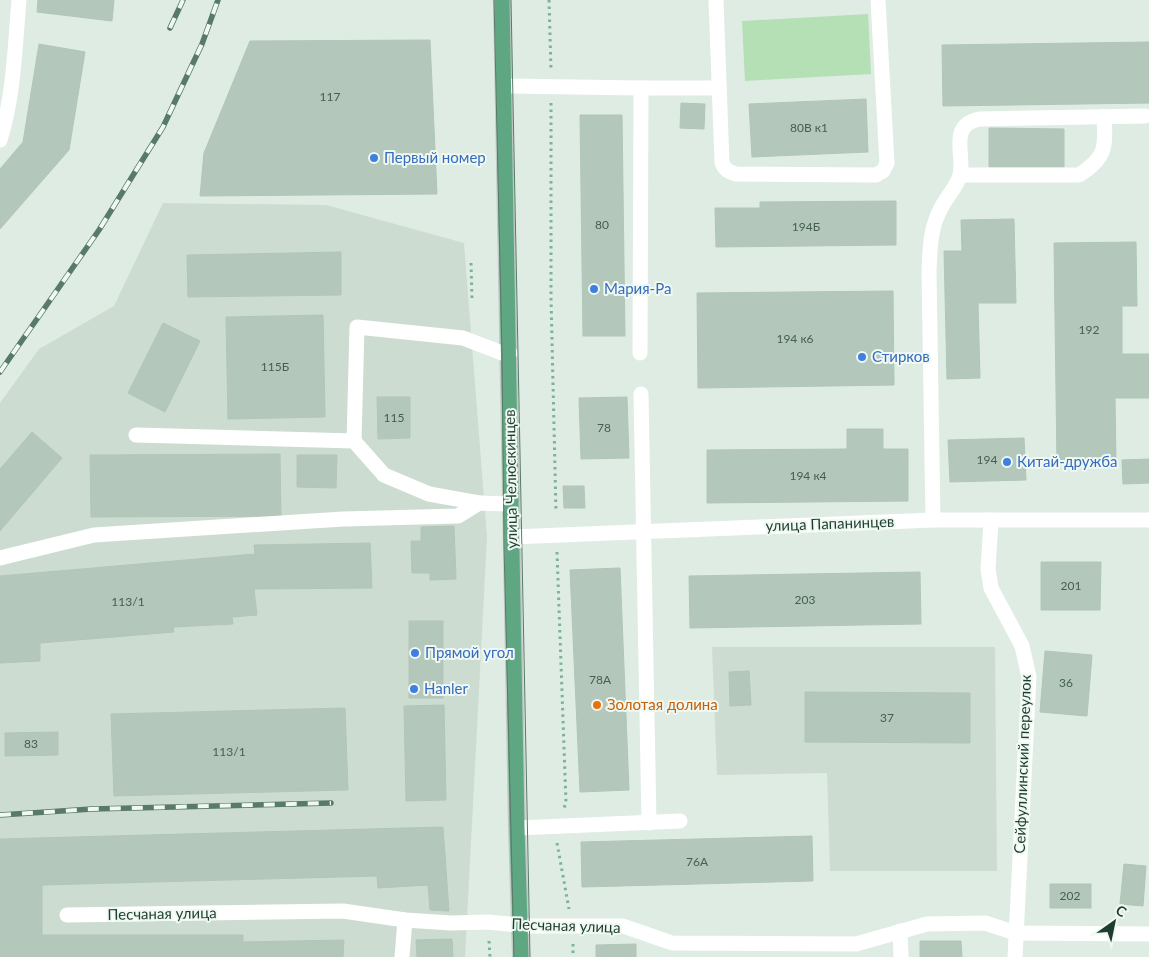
<svg xmlns="http://www.w3.org/2000/svg" width="1149" height="957" font-family="Lato,sans-serif">
  <style>
    .built { fill: #cddcd1 }
    .green { fill: #b5e0b6 }
    .building { fill: #b4c7bb; stroke: #b0c6b8 }
    .lines { fill: none; stroke-linecap: round; stroke-linejoin: round }
    .major-casing { stroke: #c0c9c4; stroke-width: 18 }
    .path { stroke: #7bb394; stroke-width: 3; stroke-dasharray: 2.5 4; stroke-linecap: butt }
    .minor { stroke: #fff; stroke-width: 15 }
    .major { stroke: #5ea782; stroke-width: 15 }
    .tram { stroke: #587a68; stroke-width: 1 }
    .rail-casing { stroke: #587a68; stroke-width: 5.5 }
    .rail { stroke: #eff8f2; stroke-width: 4; stroke-dasharray: 11; stroke-linecap: butt }
    .shop-dot { fill: #3f7fe0; stroke: #eff8f2; stroke-width: 2 }
    .food-dot { fill: #e8710a; stroke: #eff8f2; stroke-width: 2 }
    .labels { text-anchor: middle; stroke-width: 4; stroke-linejoin: round; paint-order: stroke }
    .number-label { font-size: 12px; fill: #446050 }
    .shop-label { font-size: 15px; fill: #366cbe; stroke: #eff8f2; text-anchor: start }
    .street-label { font-size: 15px; fill: #1e3e2d; stroke: #eff8f2 }
    .food-label { font-size: 15px; fill: #c56008; stroke: #eff8f2; text-anchor: start }
  </style>
  <rect width="100%" height="100%" fill="#dfece3"/>
  <g class="built">
    <polygon points="163,203 326,205 464,243 487,537 465,957 0,957 0,403 39,349 114,306"/>
    <polygon points="712,647 995,647 997,871 830,871 827,773 717,775"/>
  </g>
  <polygon class="green" points="868,14 871,74 745,81 742,21"/>
  <g class="building">
    <polygon points="38,0 114,0 112,21 37,12"/>
    <polygon points="430,40 437,194 200,196 204,153 250,41"/>
    <polygon points="1149,42 1149,103 943,106 942,45"/>
    <polygon points="39,44 85,52 69,150 0,229 0,169 23,142"/>
    <polygon points="866,99 868,152 752,157 749,104"/>
    <polygon points="681,103 705,104 704,129 680,128"/>
    <polygon points="580,115 622,115 625,336 583,336"/>
    <polygon points="989,128 1064,129 1064,167 989,167"/>
    <polygon points="896,201 896,245 716,247 715,208 760,208 760,202"/>
    <polygon points="1014,219 1016,303 978,303 980,378 947,379 944,251 962,251 961,220"/>
    <polygon points="1136,242 1137,306 1122,306 1122,354 1149,354 1149,398 1115,398 1116,463 1057,464 1054,243"/>
    <polygon points="341,252 341,295 188,297 187,255"/>
    <polygon points="893,291 894,385 698,388 697,293"/>
    <polygon points="323,315 325,417 228,419 226,317"/>
    <polygon points="163,323 200,341 165,412 128,393"/>
    <polygon points="377,397 410,397 410,438 378,439"/>
    <polygon points="627,397 629,458 581,459 579,398"/>
    <polygon points="847,429 883,429 883,449 908,449 908,501 707,503 707,450 847,449"/>
    <polygon points="32,432 62,458 0,531 0,469"/>
    <polygon points="1024,438 1026,480 950,482 948,440"/>
    <polygon points="280,454 281,516 91,517 90,455"/>
    <polygon points="297,455 337,455 336,488 297,487"/>
    <polygon points="1149,459 1149,483 1123,484 1122,460"/>
    <polygon points="563,486 584,486 585,508 564,508"/>
    <polygon points="454,526 456,579 430,580 430,573 412,573 411,541 421,541 421,527"/>
    <polygon points="370,543 372,588 254,589 257,615 232,617 233,624 173,627 174,632 40,643 40,661 0,663 0,576 255,554 254,545"/>
    <polygon points="1041,562 1101,562 1100,610 1041,610"/>
    <polygon points="620,568 629,790 580,792 570,570"/>
    <polygon points="920,572 921,624 690,628 689,576"/>
    <rect x="409" y="621" width="34" height="77"/>
    <polygon points="1045,651 1092,655 1087,716 1040,712"/>
    <polygon points="749,671 751,705 730,706 729,672"/>
    <polygon points="805,692 970,693 970,743 805,742"/>
    <polygon points="444,705 446,800 406,801 404,706"/>
    <polygon points="345,708 348,790 114,796 111,714"/>
    <polygon points="58,732 58,755 5,756 5,733"/>
    <polygon points="443,827 449,911 430,910 428,885 378,888 377,876 42,885 42,935 243,935 243,942 344,940 343,957 0,957 0,839"/>
    <polygon points="812,836 813,881 582,887 581,842"/>
    <polygon points="1124,864 1146,866 1143,906 1120,904"/>
    <rect x="1050" y="884" width="41" height="24"/>
    <polygon points="452,939 453,957 417,957 416,940"/>
    <polygon points="920,941 961,941 962,957 920,957"/>
    <polygon points="636,944 636,957 596,957 596,945"/>
  </g>
  <g class="lines">
    <g class="major-casing">
      <polyline id="major" points="502,0 517,828 521,957"/>
    </g>
    <g class="path">
      <polyline points="549,0 551,69"/>
      <polyline points="551,103 551,297 556,512"/>
      <polyline points="471,263 472,298"/>
      <polyline points="557,552 566,803 564,808"/>
      <polyline points="557,843 569,909"/>
      <polyline points="489,941 490,957"/>
      <polyline points="573,944 573,957"/>
    </g>
    <g class="minor">
      <path d="M716 0 722 163C725 170 729 172 736 174L876 175 883 171 887 163 878 0"/>
      <polyline points="505,86 641,88 640,353"/>
      <polyline points="641,88 719,88"/>
      <path d="M0 140C14 95 15 46 19 0"/>
      <path d="M960 175H1079C1106 158 1106 147 1104 117"/>
      <polyline points="641,394 649,823"/>
      <polyline points="136,435 354,441 384,475 429,494 479,503"/>
      <polyline points="354,441 357,327 463,338 502,353 510,353"/>
      <path d="M933 520 929 272C930 249 930 228 941 208 946 198 958 185 960 175 965 154 948 126 979 119L1145 116"/>
      <polyline points="991,520 988,569 991,588 1022,646 1029,677 1015,957"/>
      <polyline points="512,537 933,520 1149,520"/>
      <polyline points="0,558 94,535 343,519 458,516 479,503 511,504"/>
      <polyline points="517,828 680,821"/>
      <polyline points="67,915 343,911 405,920 451,923 488,922 529,926 623,926 672,943 856,944 927,924 985,923 1016,933 1149,934"/>
      <polyline points="900,931 901,957"/>
      <polyline points="402,957 405,920"/>
    </g>
    <use href="#major" class="major"/>
    <g class="tram">
      <polyline points="494,0 502,353 504,546 514,957"/>
      <polyline points="511,0 530,957"/>
    </g>
    <g class="rail-casing">
      <g id="rail">
        <polyline points="170,28 183,0"/>
        <polyline points="0,372 99,230 163,127 202,44 218,0"/>
        <polyline points="0,815 92,809 331,803"/>
      </g>
    </g>
    <use href="#rail" class="rail"/>
  </g>
  <g class="shop-dot">
    <circle cx="374" cy="158" r="5"/>
    <circle cx="594" cy="289" r="5"/>
    <circle cx="862" cy="357" r="5"/>
    <circle cx="1007" cy="462" r="5"/>
    <circle cx="415" cy="653" r="5"/>
    <circle cx="414" cy="689" r="5"/>
  </g>
  <circle class="food-dot" cx="597" cy="705" r="5"/>
  <g class="labels">
    <g class="number-label">
      <text x="330" y="101">117</text>
      <text x="809" y="132">80В к1</text>
      <text x="602" y="229">80</text>
      <text x="806" y="231">194Б</text>
      <text x="1089" y="334">192</text>
      <text x="795" y="343">194 к6</text>
      <text x="275" y="371">115Б</text>
      <text x="394" y="422">115</text>
      <text x="604" y="432">78</text>
      <text x="987" y="464">194</text>
      <text x="808" y="480">194 к4</text>
      <text x="1071" y="590">201</text>
      <text x="805" y="604">203</text>
      <text x="128" y="606">113/1</text>
      <text x="600" y="684">78А</text>
      <text x="1066" y="687">36</text>
      <text x="887" y="722">37</text>
      <text x="31" y="748">83</text>
      <text x="229" y="756">113/1</text>
      <text x="697" y="866">76А</text>
      <text x="1070" y="900">202</text>
    </g>
    <g class="shop-label">
      <text x="384" y="163">Первый номер</text>
      <text x="604" y="294">Мария-Ра</text>
      <text x="872" y="362">Стирков</text>
      <text x="1017" y="467">Китай-дружба</text>
      <text x="425" y="658">Прямой угол</text>
      <text x="424" y="694">Hanler</text>
    </g>
    <g class="street-label">
      <text transform="translate(511 479) rotate(-91)" y="5">улица Челюскинцев</text>
      <text transform="translate(830 524) rotate(-2)" y="5">улица Папанинцев</text>
      <text transform="translate(1023 764) rotate(-88)" y="5">Сейфуллинский переулок</text>
      <text transform="translate(162 914) rotate(-1)" y="5">Песчаная улица</text>
      <text transform="translate(566 926) rotate(2)" y="5">Песчаная улица</text>
    </g>
    <g class="food-label">
      <text x="607" y="710">Золотая долина</text>
    </g>
  </g>
  <g transform="translate(1114 922) rotate(33)" stroke="#eff8f2" stroke-width="4" paint-order="stroke">
  <path d="M0-4L9 19L0 12L-9 19Z" fill="#1e3e2d"/>
  <text y="-8" font-size="14" font-weight="bold" text-anchor="middle" fill="#1e3e2d">С</text>
  </g>
</svg>
